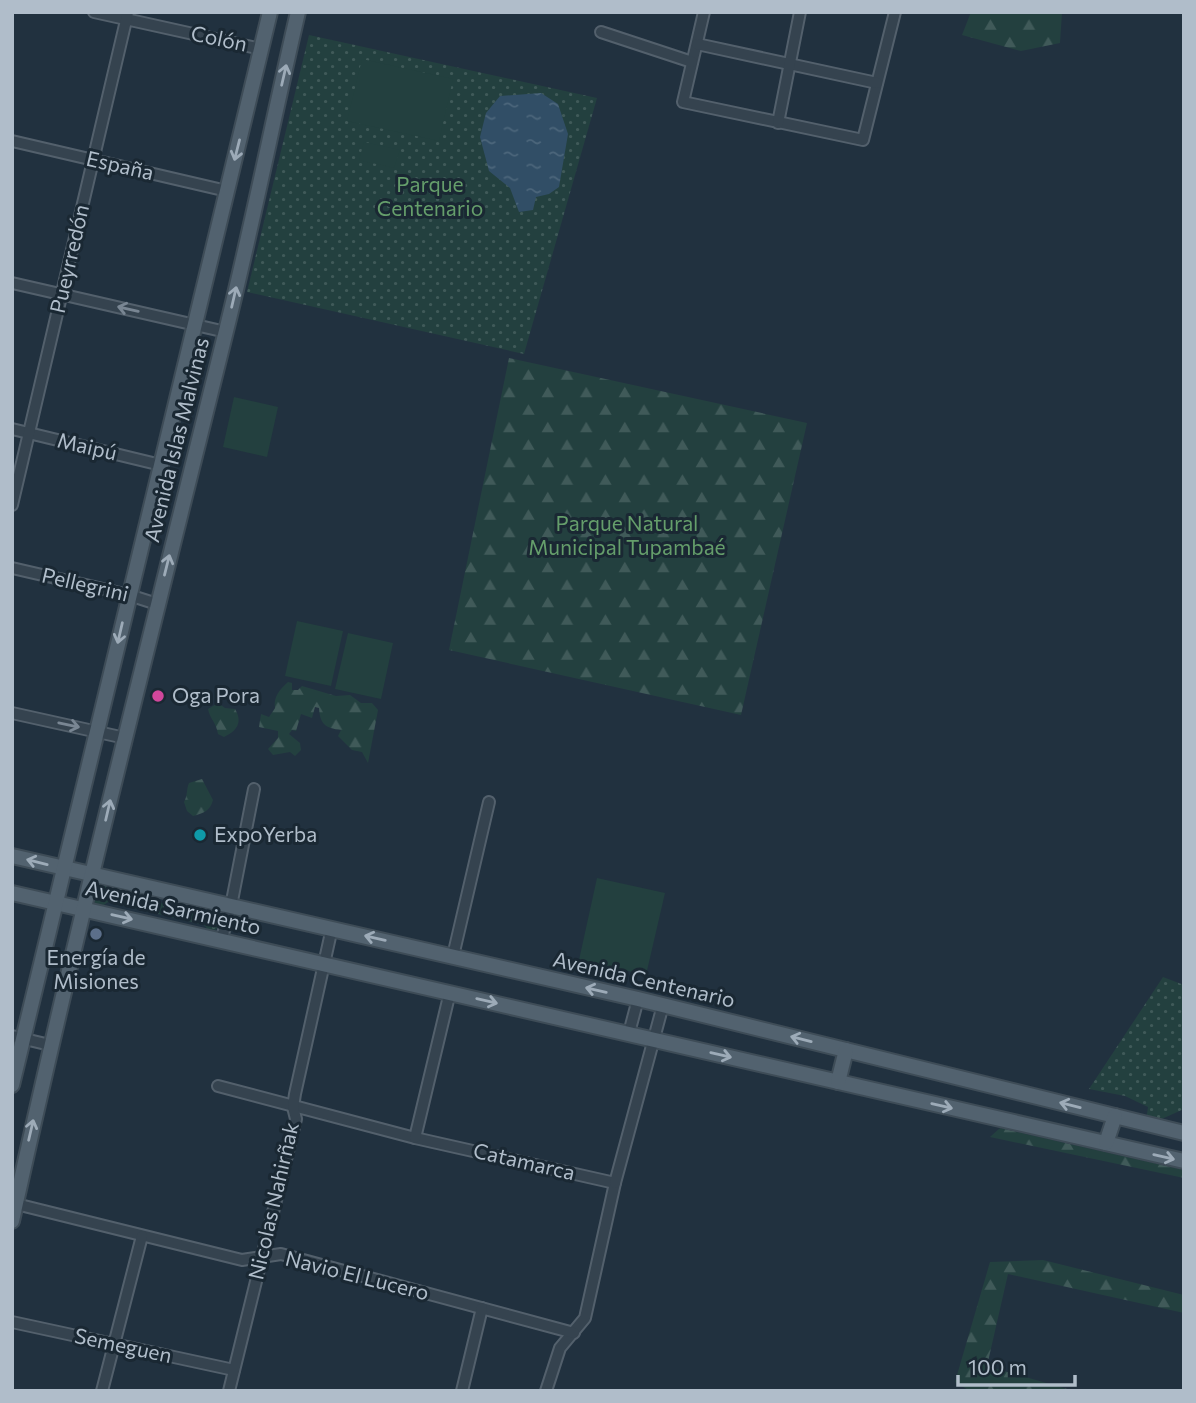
<svg xmlns="http://www.w3.org/2000/svg" width="1196" height="1403" font-family="Commissioner,sans-serif">
  <style>
    .grass { fill: url(#grass-dots) }
    .forest { fill: url(#forest-firs) }
    .garden { fill: #23403f }
    .water { fill: url(#water-ripples) }
    .lines { fill: none; stroke-linecap: round; stroke-linejoin: round }
    .minor-casing { stroke: #53606c; stroke-width: 14 }
    .major-casing { stroke: #3e4c57; stroke-width: 18 }
    .minor { stroke: #35434f; stroke-width: 10 }
    .major { stroke: #52626f; stroke-width: 14 }
    .oneway { stroke: #9dabb8 }
    .oneway2 { stroke: #798693 }
    .hotel-dot { fill: #d1479c; stroke: #1a2833; stroke-width: 2.5 }
    .culture-dot { fill: #0f9aa8; stroke: #1a2833; stroke-width: 2.5 }
    .service-dot { fill: #5c6f8a; stroke: #1a2833; stroke-width: 2.5 }
    .labels { text-anchor: middle; stroke-width: 6; stroke-linejoin: round; paint-order: stroke }
    .street-label { font-size: 21px; fill: #b0bdca; stroke: #1a2833 }
    .park-label { font-size: 21px; fill: #659e6b; stroke: #1a2833 }
    .poi-label { font-size: 21px; fill: #b0bdca; stroke: #1a2833; text-anchor: start }
  </style>
  <defs>
    <pattern id="grass-dots" width="8" height="8" patternUnits="userSpaceOnUse" patternTransform="scale(1.75)"><rect width="8" height="8" fill="#23403f"/><path d="M2 2h.1M6 6h.1" fill="none" stroke="#405a59" stroke-width="1.8" stroke-linecap="round"/></pattern>
    <pattern id="forest-firs" width="22" height="20" patternUnits="userSpaceOnUse" patternTransform="scale(1.75)"><rect width="22" height="20" fill="#23403f"/><path d="M5 1l3.5 6h-7zM16 11l3.5 6h-7z" fill="#405a59"/></pattern>
    <pattern id="water-ripples" width="26" height="14" patternUnits="userSpaceOnUse" patternTransform="scale(1.75)"><rect width="26" height="14" fill="#314e66"/><path d="M2 4q2-2 4 0t4 0M15 11q2-2 4 0t4 0" fill="none" stroke="#4c667b"/></pattern>
  </defs>
  <rect width="100%" height="100%" fill="#21313f"/>
  <g class="grass">
    <polygon points="309,35 597,98 524,354 247,292"/>
    <polygon points="103,884 107,885 111,891 207,914 212,911 219,912 221,923 213,933 210,932 204,925 108,902 101,907 96,905 94,901 98,886"/>
    <polygon points="1163,977 1184,985 1184,1109 1155,1122 1146,1121 1148,1107 1125,1096 1089,1089"/>
  </g>
  <g class="forest">
    <polygon points="971,12 1062,12 1060,43 1021,51 962,35"/>
    <polygon points="509,358 807,423 741,715 449,650"/>
    <path d="M288 682 292 683V690H298L302 686 336 696 350 695 361 703H372L378 710 368 763 362 752 352 750 338 736 341 730C325 728 320 724 319 708L315 707 312 718 301 714 296 731 292 730 289 734 300 743 301 750 295 756 290 752 273 755 268 749 278 738V731L259 727 261 714 269 717 275 708C273 697 280 689 288 682Z"/>
    <path d="M218 703 225 708 235 709C243 722 237 731 224 737L218 734C216 722 210 719 208 709Z"/>
    <path d="M202 779 213 800C210 811 204 813 193 816L187 811 184 802C188 795 186 790 189 783Z"/>
    <polygon points="1000,1128 1184,1170 1184,1178 990,1137"/>
    <polygon points="1043,1260 1184,1295 1184,1313 1008,1274 987,1366 1074,1391 970,1391 955,1382 990,1262"/>
  </g>
  <g class="garden">
    <polygon points="362,59 453,79 439,141 347,121"/>
    <polygon points="364,142 400,150 394,168 359,160"/>
    <polygon points="234,397 278,407 267,457 223,447"/>
    <polygon points="297,621 343,631 331,686 285,676"/>
    <polygon points="348,633 393,643 381,699 335,689"/>
    <polygon points="597,878 665,893 646,975 579,960"/>
  </g>
  <polygon class="water" points="541,93 558,104 568,134 559,187 549,194 536,197 533,210 519,212 510,188 489,171 480,137 486,113 500,96"/>
  <g class="lines">
    <g class="minor-casing">
      <g id="minor">
        <polyline points="94,12 261,49"/>
        <polyline points="704,12 683,102 863,140 895,12"/>
        <polyline points="601,32 692,62"/>
        <polyline points="697,44 877,83"/>
        <polyline points="778,123 800,12"/>
        <polyline points="12,141 227,191"/>
        <polyline points="12,283 226,332"/>
        <polyline points="12,429 161,465"/>
        <polyline points="12,505 128,12"/>
        <polyline points="12,568 129,595 157,604"/>
        <polyline points="12,713 125,738"/>
        <polyline points="221,941 231,906 254,789"/>
        <polyline points="453,956 489,802"/>
        <polyline points="629,1033 638,999"/>
        <polyline points="12,1036 50,1045"/>
        <polyline points="218,1086 415,1138 615,1183 585,1318 560,1348 546,1391"/>
        <polyline points="415,1138 450,992"/>
        <polyline points="615,1183 663,1005"/>
        <polyline points="16,1204 242,1260 281,1254 574,1333"/>
        <polyline points="12,1322 234,1370"/>
        <polyline points="102,1391 142,1236"/>
        <polyline points="229,1391 296,1119 293,1107 295,1094 332,928"/>
        <polyline points="462,1391 482,1308"/>
      </g>
    </g>
    <g class="major-casing">
      <g id="major">
        <polyline points="12,856 638,999 1184,1133"/>
        <polyline points="12,893 1184,1161"/>
        <polyline points="838,1082 846,1050"/>
        <polyline points="12,1085 270,12"/>
        <polyline points="1106,1143 1115,1116"/>
        <path d="M12 1221C77 924 152 630 225 335 252 228 273 119 298 12"/>
      </g>
    </g>
    <use href="#minor" class="minor"/>
    <use href="#major" class="major"/>
  </g>
  <defs><path id="oneway-shaft" d="M-6 0H5M1.5-3L5.5 0L1.5 3" fill="none" stroke-width="1.6" stroke-linecap="round" stroke-linejoin="round" transform="scale(1.75)"/></defs>
  <g class="oneway">
    <use href="#oneway-shaft" transform="translate(284 75) rotate(-77)"/>
    <use href="#oneway-shaft" transform="translate(237 150) rotate(104)"/>
    <use href="#oneway-shaft" transform="translate(234 297) rotate(-77)"/>
    <use href="#oneway-shaft" transform="translate(167 565) rotate(-76)"/>
    <use href="#oneway-shaft" transform="translate(120 633) rotate(103)"/>
    <use href="#oneway-shaft" transform="translate(108 810) rotate(-77)"/>
    <use href="#oneway-shaft" transform="translate(37 862) rotate(-166)"/>
    <use href="#oneway-shaft" transform="translate(122 917) rotate(13)"/>
    <use href="#oneway-shaft" transform="translate(375 938) rotate(-167)"/>
    <use href="#oneway-shaft" transform="translate(596 990) rotate(-167)"/>
    <use href="#oneway-shaft" transform="translate(487 1001) rotate(13)"/>
    <use href="#oneway-shaft" transform="translate(801 1039) rotate(-166)"/>
    <use href="#oneway-shaft" transform="translate(721 1055) rotate(13)"/>
    <use href="#oneway-shaft" transform="translate(1070 1105) rotate(-166)"/>
    <use href="#oneway-shaft" transform="translate(942 1106) rotate(13)"/>
    <use href="#oneway-shaft" transform="translate(31 1130) rotate(-77)"/>
    <use href="#oneway-shaft" transform="translate(1164 1157) rotate(13)"/>
  </g>
  <g class="oneway2">
    <use href="#oneway-shaft" transform="translate(128 309) rotate(-167)"/>
    <use href="#oneway-shaft" transform="translate(69 725) rotate(12)"/>
  </g>
  <circle class="hotel-dot" cx="158" cy="696" r="7"/>
  <circle class="culture-dot" cx="200" cy="835" r="7"/>
  <circle class="service-dot" cx="96" cy="934" r="7"/>
  <g class="labels">
    <g class="street-label">
      <text transform="translate(219 39) rotate(12)" y="7">Colón</text>
      <text transform="translate(120 166) rotate(13)" y="7">España</text>
      <text transform="translate(70 259) rotate(-77)" y="7">Pueyrredón</text>
      <text transform="translate(177 440) rotate(-76)" y="7">Avenida Islas Malvinas</text>
      <text transform="translate(87 447) rotate(13)" y="7">Maipú</text>
      <text transform="translate(85 585) rotate(13)" y="7">Pellegrini</text>
      <text transform="translate(173 908) rotate(13)" y="7">Avenida Sarmiento</text>
      <text transform="translate(644 980) rotate(13)" y="7">Avenida Centenario</text>
      <text transform="translate(524 1162) rotate(13)" y="7">Catamarca</text>
      <text transform="translate(274 1201) rotate(-77)" y="7">Nicolas Nahirñak</text>
      <text transform="translate(357 1276) rotate(14)" y="7">Navio El Lucero</text>
      <text transform="translate(123 1346) rotate(12)" y="7">Semeguen</text>
    </g>
    <g class="park-label">
      <text x="430" y="192">Parque<tspan x="430" dy="24">Centenario</tspan></text>
      <text x="627" y="531">Parque Natural<tspan x="627" dy="24">Municipal Tupambaé</tspan></text>
    </g>
    <g class="poi-label">
      <text x="172" y="703">Oga Pora</text>
      <text x="214" y="842">ExpoYerba</text>
      <text x="96" y="965" text-anchor="middle">Energía de<tspan x="96" dy="24">Misiones</tspan></text>
    </g>
  </g>
  <rect width="1196" height="1403" fill="none" stroke="#b0bdca" stroke-width="28"/>
  <path d="M958 1375v10h117v-10" fill="none" stroke="#b0bdca" stroke-width="3.5"/>
  <text x="968" y="1375" font-size="21" fill="#b0bdca" stroke="#1a2833" stroke-width="5" paint-order="stroke">100 m</text>
</svg>
